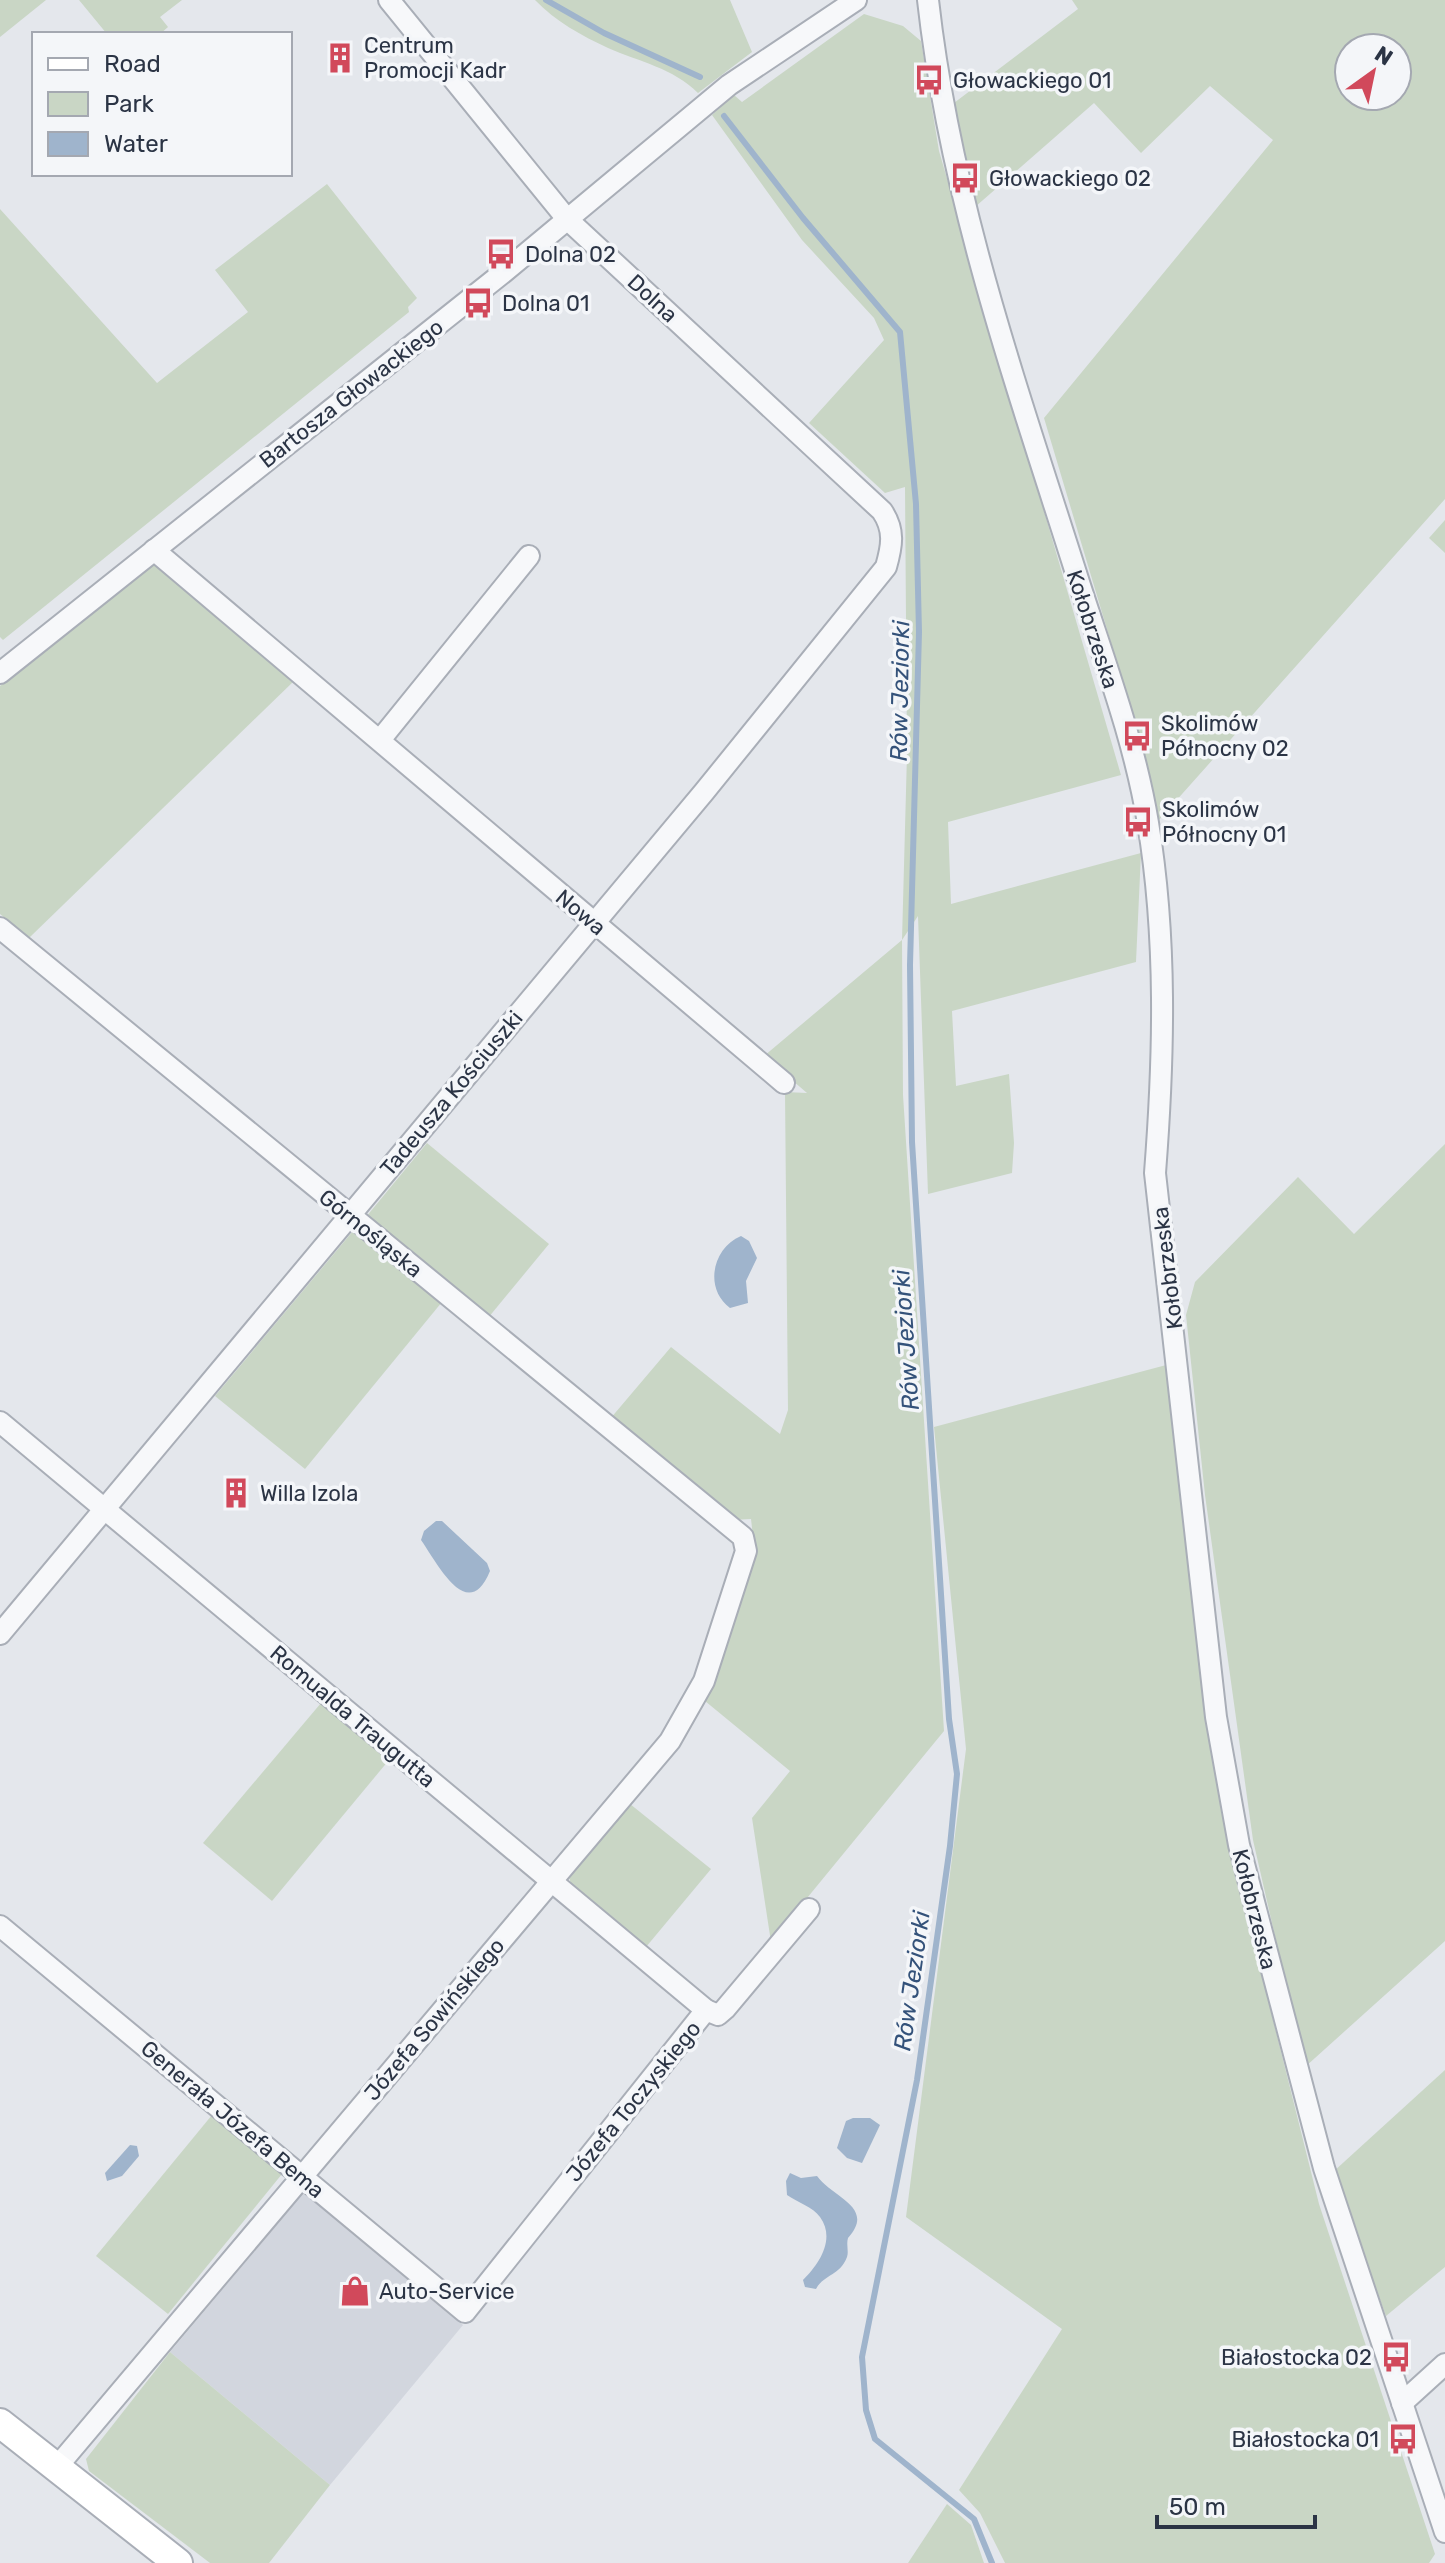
<svg xmlns="http://www.w3.org/2000/svg" width="1445" height="2563" font-family="Rubik,sans-serif">
  <style>
    .built { fill: #d2d6de }
    .green { fill: #c9d6c5; fill-rule: evenodd }
    .water { fill: #9fb4cc }
    .lines { fill: none; stroke-linecap: round; stroke-linejoin: round }
    .stream { stroke: #9fb4cc; stroke-width: 6 }
    .minor-casing { stroke: #a9aeb7; stroke-width: 24 }
    .secondary-casing { stroke: #a9aeb7; stroke-width: 32 }
    .minor { stroke: #f7f8fa; stroke-width: 20 }
    .secondary { stroke: #fff; stroke-width: 28 }
    .labels { text-anchor: middle; stroke-width: 7; stroke-linejoin: round; paint-order: stroke }
    .poi-label { font-size: 22px; fill: #2b3445; stroke: #f4f6f9; text-anchor: start }
    .street-label { font-size: 22px; fill: #2b3445; stroke: #f4f6f9 }
    .water-label { font-size: 24px; font-style: italic; fill: #34527a; stroke: #f4f6f9 }
  </style>
  <rect width="100%" height="100%" fill="#e4e7ec"/>
  <polygon class="built" points="304,2192 463,2325 330,2485 170,2352"/>
  <g class="green">
    <polygon points="0,0 46,0 0,37"/>
    <polygon points="79,0 182,0 160,17 168,27 160,34 107,34"/>
    <path d="M535 0H730L752 52 698 93C673 68 640 62 608 48 582 36 555 21 535 0Z"/>
    <path d="M1072 0H1445V499L1158 821 1143 750 1044 418 1273 140 1210 86 1141 153 1094 103 975 207 950 106 1078 9ZM1349 48H1397V96H1349Z"/>
    <polygon points="864,14 903,26 921,41 939,151 1121,775 948,822 951,904 1141,853 1136,962 952,1011 956,1086 1009,1074 1014,1143 1012,1173 928,1194 918,916 902,940 903,1095 944,1731 771,1942 752,1818 790,1771 705,1701 755,1554 751,1519 731,1520 610,1419 671,1347 780,1434 788,1410 785,1092 807,1093 764,1056 902,940 907,754 905,487 885,493 809,423 884,340 874,318 802,240 712,115 734,95 742,102"/>
    <polygon points="327,184 417,298 408,307 409,312 3,640 0,637 0,209 157,383 248,312 215,270"/>
    <polygon points="1445,520 1445,553 1429,538"/>
    <polygon points="153,564 294,681 29,938 0,914 0,686"/>
    <polygon points="427,1143 549,1244 488,1318 366,1217"/>
    <polygon points="1445,1144 1445,1941 1305,2067 1253,1840 1205,1495 1186,1315 1195,1282 1298,1177 1354,1234"/>
    <polygon points="353,1231 442,1302 305,1469 215,1396"/>
    <polygon points="1170,1364 1221,1811 1319,2204 1435,2554 1429,2563 1005,2563 980,2513 959,2490 1062,2329 906,2217 966,1749 934,1427"/>
    <polygon points="321,1703 389,1760 272,1901 203,1843"/>
    <polygon points="630,1804 711,1869 646,1947 571,1885 569,1876"/>
    <polygon points="1445,2070 1445,2267 1386,2316 1333,2172"/>
    <polygon points="212,2115 282,2174 168,2314 96,2256"/>
    <polygon points="170,2352 330,2485 269,2563 210,2563 89,2471 86,2459"/>
    <polygon points="947,2504 971,2525 984,2563 908,2563"/>
  </g>
  <g class="water">
    <path d="M741 1236 749 1241 757 1258 746 1281 748 1303 730 1308C704 1289 712 1248 741 1236Z"/>
    <path d="M436 1521H442L487 1563 490 1571C468 1624 439 1566 421 1540L424 1531Z"/>
    <polygon points="853,2118 870,2118 880,2125 862,2163 847,2158 837,2148 846,2121"/>
    <polygon points="130,2145 137,2146 139,2156 122,2176 107,2181 105,2173"/>
    <path d="M790 2173 801 2178 817 2176C833 2198 876 2207 848 2238 846 2245 849 2251 847 2257 840 2276 824 2274 816 2289L805 2287 803 2280C819 2264 836 2239 820 2217 813 2207 797 2202 787 2195L786 2181Z"/>
  </g>
  <g class="lines">
    <g class="stream">
      <polyline points="546,0 604,33 700,77"/>
      <polyline points="724,116 803,218 900,332 916,504 919,632 910,965 912,1142 949,1719 957,1774 950,1846 917,2080 862,2357 866,2410 875,2439 974,2519 992,2563"/>
    </g>
    <g class="minor-casing">
      <g id="minor">
        <path d="M928 0C950 198 1016 384 1076 573 1102 655 1134 738 1148 823 1167 938 1164 1057 1155 1173L1216 1717 1239 1845 1324 2168 1445 2532"/>
        <polyline points="154,550 784,1083"/>
        <polyline points="0,673 504,272 729,85 856,0"/>
        <polyline points="380,740 529,556"/>
        <polyline points="0,928 743,1537 746,1551 704,1681 670,1741 56,2468"/>
        <polyline points="0,1422 706,2010"/>
        <path d="M0 1634 704 792 886 567C892 546 895 530 882 511L567 219 389 0"/>
        <polyline points="0,1926 465,2312 706,2010 718,2015 725,2009 809,1909"/>
        <polyline points="1402,2403 1445,2364"/>
      </g>
    </g>
    <g class="secondary-casing">
      <polyline id="secondary" points="0,2423 178,2563"/>
    </g>
    <use href="#minor" class="minor"/>
    <use href="#secondary" class="secondary"/>
  </g>
  <defs>
    <g id="building-bare" transform="scale(2.4)"><path d="M-4-6H4V6H1V3H-1V6H-4ZM-2.5-4.3h1.7v1.8h-1.7ZM.8-4.3h1.7v1.8H.8ZM-2.5-1h1.7V.8h-1.7ZM.8-1h1.7V.8H.8Z" fill="#d1495b" stroke="#f4f6f9" stroke-width="2.5" paint-order="stroke"/></g>
    <g id="bus-bare" transform="scale(2.4)"><path d="M-5-6H5V4H4V6H2V4H-2V6H-4V4H-5ZM-3.5-4V0h7V-4ZM-3.5 1.2v1.5H-2V1.2ZM2 1.2v1.5H3.5V1.2Z" fill="#d1495b" stroke="#f4f6f9" stroke-width="2.5" paint-order="stroke"/></g>
    <g id="shop-bare" transform="scale(2.4)"><path d="M-5-2.5h2.3a2.7 3.5 0 0 1 5.4 0H5L5.5 6h-11ZM-1.5-2.5h3a1.5 2.3 0 0 0-3 0Z" fill="#d1495b" stroke="#f4f6f9" stroke-width="2.5" paint-order="stroke"/></g>
  </defs>
  <g fill-rule="evenodd">
    <use href="#building-bare" x="340" y="58"/>
    <use href="#bus-bare" x="929" y="80"/>
    <use href="#bus-bare" x="965" y="178"/>
    <use href="#bus-bare" x="501" y="254"/>
    <use href="#bus-bare" x="478" y="303"/>
    <use href="#bus-bare" x="1137" y="736"/>
    <use href="#bus-bare" x="1138" y="822"/>
    <use href="#building-bare" x="236" y="1493"/>
    <use href="#shop-bare" x="355" y="2291"/>
    <use href="#bus-bare" x="1396" y="2357"/>
    <use href="#bus-bare" x="1403" y="2439"/>
  </g>
  <g class="labels">
    <g class="poi-label">
      <text x="364" y="53">Centrum<tspan x="364" dy="25">Promocji Kadr</tspan></text>
      <text x="953" y="88">Głowackiego 01</text>
      <text x="989" y="186">Głowackiego 02</text>
      <text x="525" y="262">Dolna 02</text>
      <text x="502" y="311">Dolna 01</text>
      <text x="1161" y="731">Skolimów<tspan x="1161" dy="25">Północny 02</tspan></text>
      <text x="1162" y="817">Skolimów<tspan x="1162" dy="25">Północny 01</tspan></text>
      <text x="260" y="1501">Willa Izola</text>
      <text x="379" y="2299">Auto-Service</text>
      <text x="1372" y="2365" text-anchor="end">Białostocka 02</text>
      <text x="1379" y="2447" text-anchor="end">Białostocka 01</text>
    </g>
    <g class="street-label">
      <text transform="translate(653 298) rotate(43)" y="8">Dolna</text>
      <text transform="translate(351 393) rotate(-38)" y="8">Bartosza Głowackiego</text>
      <text transform="translate(1093 629) rotate(72)" y="8">Kołobrzeska</text>
      <text transform="translate(581 912) rotate(40)" y="8">Nowa</text>
      <text transform="translate(451 1093) rotate(-50)" y="8">Tadeusza Kościuszki</text>
      <text transform="translate(371 1233) rotate(39)" y="8">Górnośląska</text>
      <text transform="translate(1167 1268) rotate(-97)" y="8">Kołobrzeska</text>
      <text transform="translate(353 1716) rotate(40)" y="8">Romualda Traugutta</text>
      <text transform="translate(1255 1909) rotate(76)" y="8">Kołobrzeska</text>
      <text transform="translate(434 2019) rotate(-50)" y="8">Józefa Sowińskiego</text>
      <text transform="translate(633 2101) rotate(-51)" y="8">Józefa Toczyskiego</text>
      <text transform="translate(233 2119) rotate(40)" y="8">Generała Józefa Bema</text>
    </g>
    <g class="water-label">
      <text transform="translate(900 691) rotate(-89)" y="8">Rów Jeziorki</text>
      <text transform="translate(906 1340) rotate(-94)" y="8">Rów Jeziorki</text>
      <text transform="translate(912 1981) rotate(-82)" y="8">Rów Jeziorki</text>
    </g>
  </g>
  <rect x="32" y="32" width="260" height="144" fill="#f4f6f9" stroke="#a4a8b1" stroke-width="2"/>
  <rect x="48" y="58" width="40" height="12" fill="#ffffff" stroke="#a4a8b1" stroke-width="2"/>
  <text x="104" y="72" font-size="24" fill="#2b3445">Road</text>
  <rect x="48" y="92" width="40" height="24" fill="#c9d6c5" stroke="#a4a8b1" stroke-width="2"/>
  <text x="104" y="112" font-size="24" fill="#2b3445">Park</text>
  <rect x="48" y="132" width="40" height="24" fill="#9fb4cc" stroke="#a4a8b1" stroke-width="2"/>
  <text x="104" y="152" font-size="24" fill="#2b3445">Water</text>
  <g transform="translate(1373 72) rotate(33)"><circle r="38" fill="#f4f6f9" stroke="#a4a8b1" stroke-width="2"/>
  <path d="M0-6L14 30L0 20L-14 30Z" fill="#d1495b"/>
  <text y="-12" font-size="22" font-weight="bold" text-anchor="middle" fill="#2b3445">N</text>
  </g>
  <path d="M1157 2515v12h158v-12" fill="none" stroke="#2b3445" stroke-width="4"/>
  <text x="1169" y="2515" font-size="24" fill="#2b3445" stroke="#f4f6f9" stroke-width="6" paint-order="stroke">50 m</text>
</svg>
